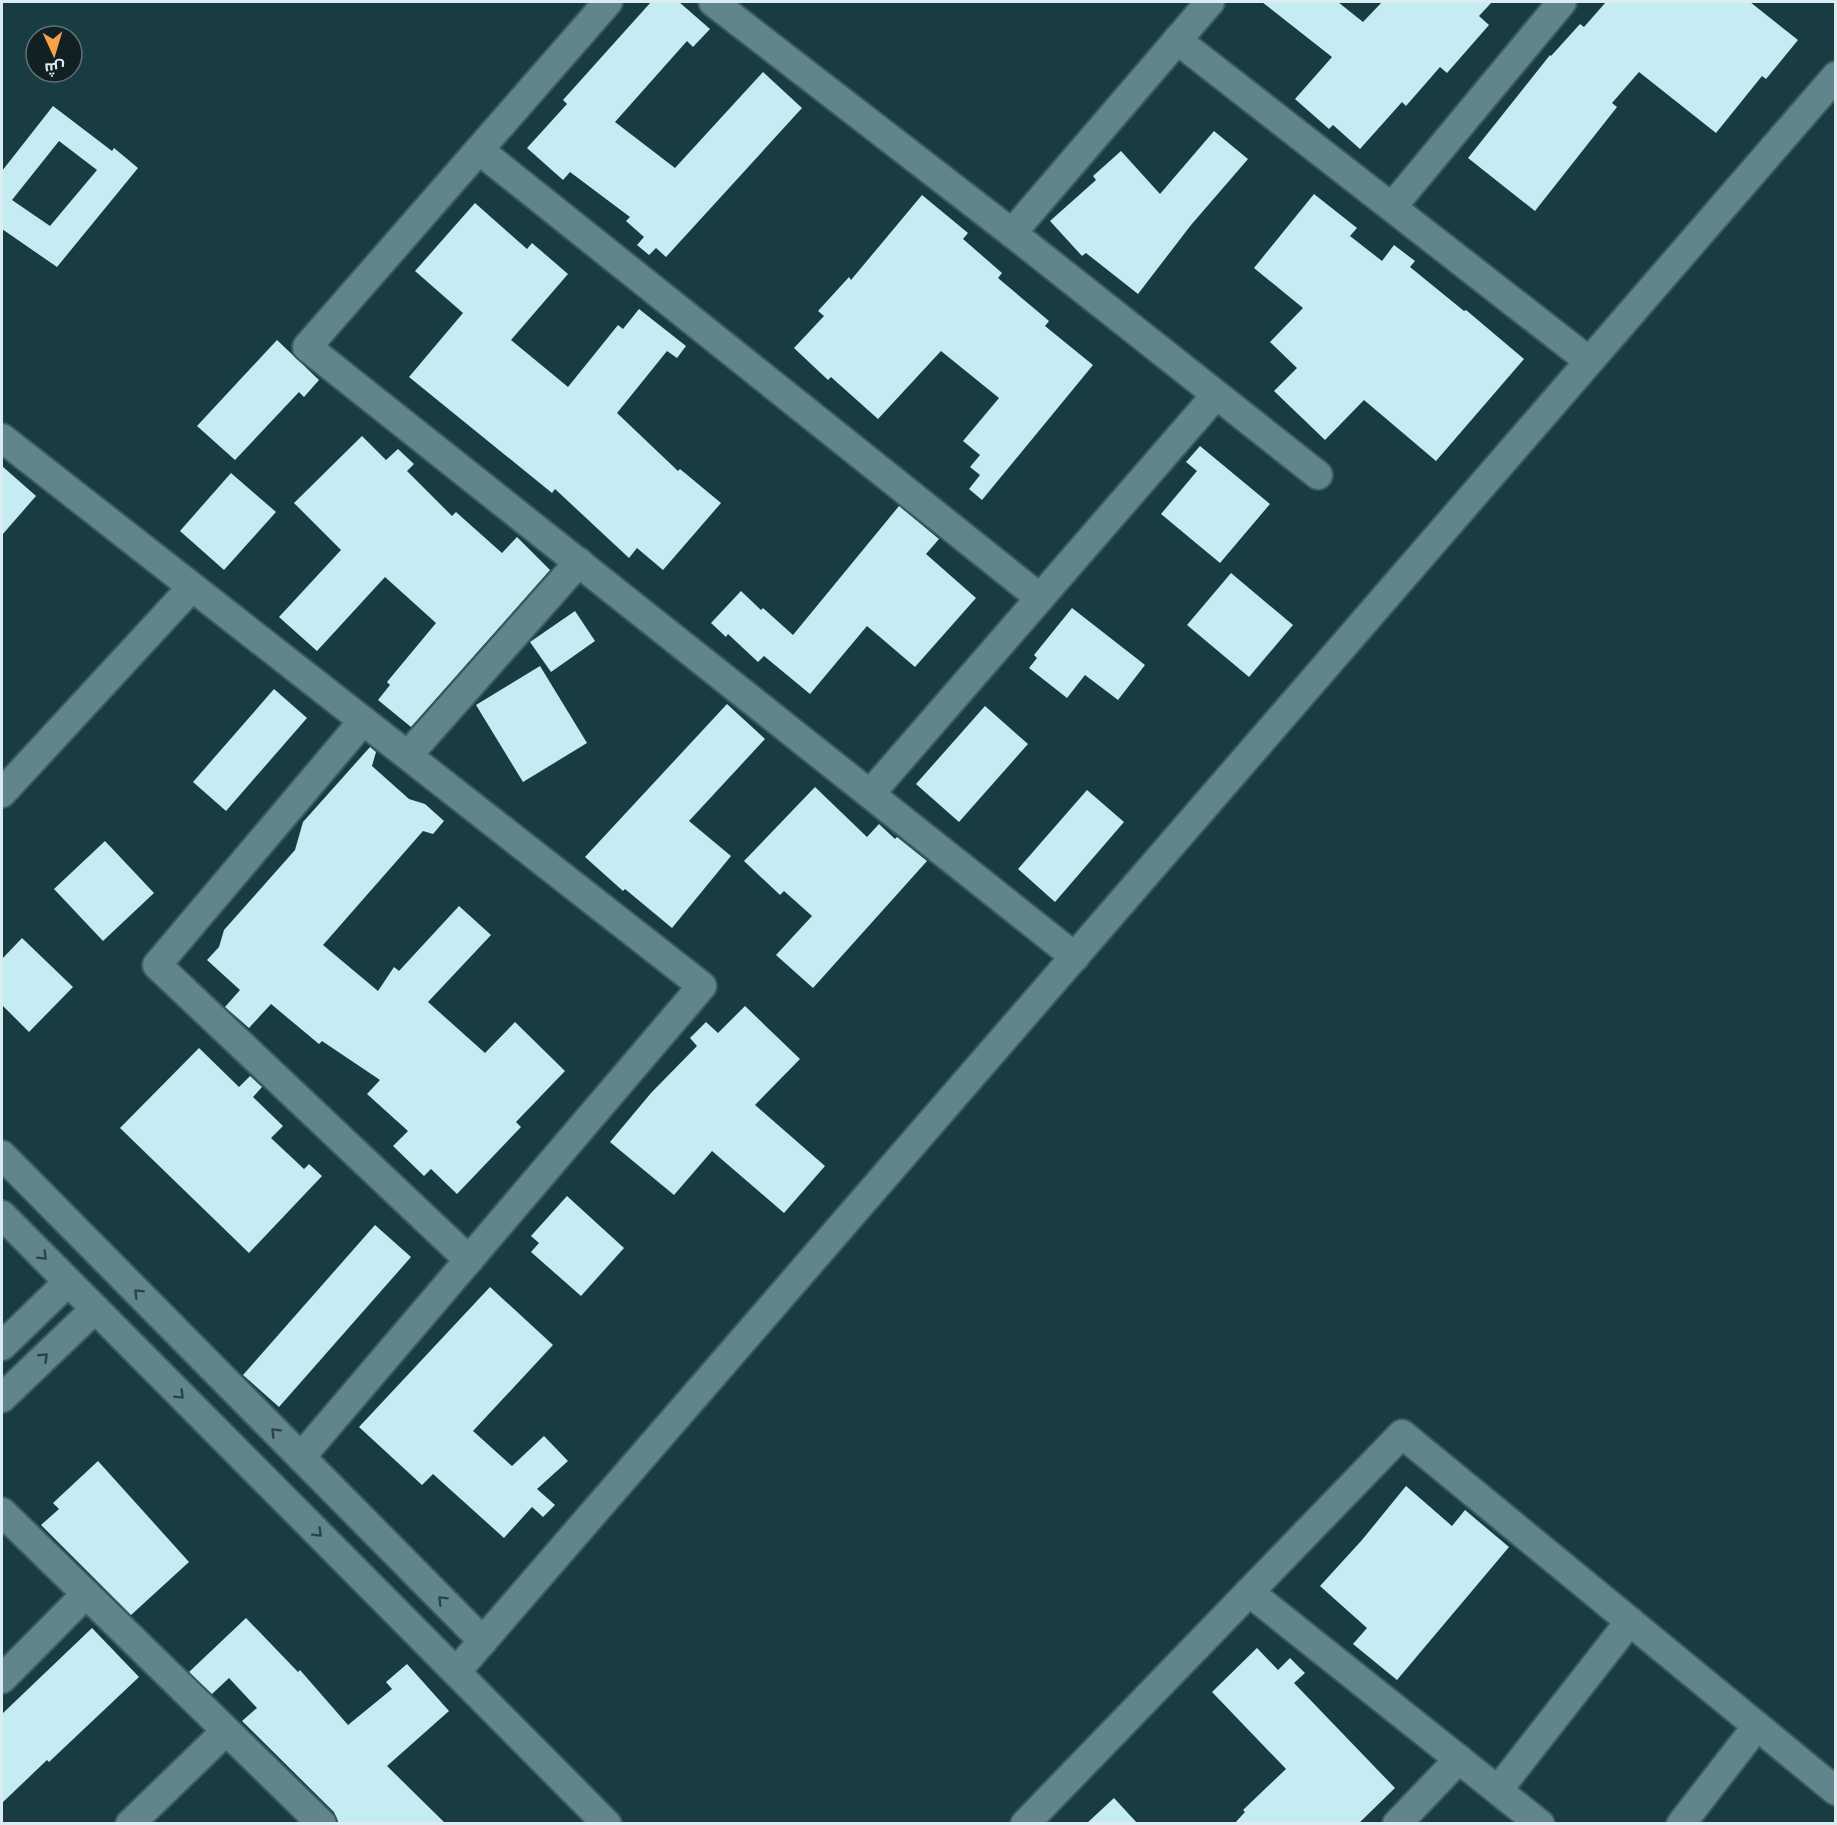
<svg xmlns="http://www.w3.org/2000/svg" width="1837" height="1825" font-family="Montserrat,Cairo,sans-serif">
  <style>
    .building { fill: #c4ecf2; fill-rule: evenodd }
    .lines { fill: none; stroke-linecap: round; stroke-linejoin: round }
    .minor-casing { stroke: #3d5b5f; stroke-width: 32 }
    .minor { stroke: #60858b; stroke-width: 28 }
    .oneway { stroke: #2d4347 }
  </style>
  <rect width="100%" height="100%" fill="#183c41"/>
  <g class="building">
    <polygon points="651,2 679,2 710,29 693,47 687,41 615,122 675,168 763,72 802,108 666,257 656,248 649,255 637,245 644,237 626,221 630,217 570,172 563,180 527,148 567,104 563,100"/>
    <polygon points="1262,2 1338,2 1363,22 1382,2 1492,2 1479,16 1489,25 1447,73 1440,67 1406,106 1402,102 1360,149 1333,125 1329,129 1295,99 1332,57"/>
    <polygon points="1606,2 1750,2 1798,40 1766,79 1762,76 1716,133 1639,72 1612,103 1617,107 1535,211 1468,158 1550,55 1551,56 1580,24 1584,27"/>
    <path d="M53 106 112 151 114 148 138 168 57 267 2 229V171ZM59 141 97 170 50 226 12 200Z"/>
    <polygon points="1214,131 1248,159 1191,225 1138,294 1086,253 1082,256 1050,221 1096,180 1093,176 1121,151 1160,194"/>
    <polygon points="1314,194 1357,228 1350,236 1382,261 1394,245 1415,261 1410,267 1464,311 1466,310 1524,359 1436,461 1364,400 1325,440 1274,391 1297,368 1270,342 1303,308 1254,268"/>
    <polygon points="922,195 968,233 963,239 1002,273 998,278 1049,321 1045,326 1093,365 982,500 969,489 980,475 970,467 980,455 963,441 999,398 941,351 878,419 831,377 828,380 794,348 824,316 818,311 849,277 851,280"/>
    <polygon points="475,203 527,249 532,243 568,274 511,340 568,387 618,325 623,329 639,309 686,346 677,358 667,351 617,413 678,471 680,469 721,503 663,570 637,548 629,558 555,489 552,493 409,377 463,313 415,271"/>
    <polygon points="277,340 319,380 304,397 299,392 235,460 197,426"/>
    <polygon points="362,436 386,460 398,449 414,464 407,471 452,516 456,512 502,553 517,537 550,570 411,727 378,700 390,685 387,682 436,623 385,577 317,651 279,617 341,550 294,503"/>
    <polygon points="1200,446 1270,504 1220,563 1161,514 1197,471 1186,462"/>
    <polygon points="2,466 36,496 2,535"/>
    <polygon points="231,473 276,512 224,570 180,531"/>
    <polygon points="899,506 939,539 926,554 976,598 915,667 867,626 810,694 764,656 758,662 728,634 726,637 711,623 741,591 761,610 763,608 793,635"/>
    <polygon points="1231,573 1293,625 1249,677 1187,625"/>
    <polygon points="1072,608 1145,665 1118,700 1085,675 1067,698 1029,668 1037,658 1034,655"/>
    <polygon points="575,611 595,641 551,672 530,642"/>
    <polygon points="540,666 587,743 523,782 476,705"/>
    <polygon points="274,689 307,718 226,811 193,782"/>
    <polygon points="727,704 765,739 689,821 731,856 672,928 625,889 623,891 585,857"/>
    <polygon points="985,706 1028,744 959,822 916,784"/>
    <polygon points="370,747 376,752 372,766 409,799 425,804 444,821 433,834 423,831 323,945 378,991 394,967 399,971 459,906 491,935 428,1002 485,1053 515,1022 565,1071 516,1122 521,1127 457,1194 431,1169 424,1176 393,1146 408,1131 367,1094 380,1080 322,1041 319,1044 271,1004 249,1028 225,1007 240,990 207,960 219,947 224,930 295,850 303,822"/>
    <polygon points="815,787 867,837 879,824 895,839 897,837 927,861 813,988 776,955 812,916 784,891 780,895 744,861"/>
    <polygon points="1087,790 1124,822 1055,902 1018,869"/>
    <polygon points="105,841 154,893 103,941 54,889"/>
    <polygon points="22,938 73,987 29,1032 2,1005 2,959"/>
    <polygon points="745,1006 800,1059 755,1105 825,1166 784,1213 712,1151 674,1195 610,1142 651,1093 697,1046 690,1038 706,1022 718,1033"/>
    <polygon points="199,1048 239,1087 250,1076 262,1087 253,1097 283,1126 271,1138 304,1169 309,1164 322,1176 249,1253 120,1128"/>
    <polygon points="567,1196 624,1248 581,1296 531,1252 539,1243 531,1236"/>
    <polygon points="375,1225 411,1257 279,1407 243,1375"/>
    <polygon points="490,1287 553,1345 473,1431 512,1466 544,1436 568,1461 537,1489 555,1505 543,1517 532,1507 504,1538 433,1474 422,1485 359,1427"/>
    <polygon points="98,1461 189,1562 131,1615 41,1525 59,1509 53,1503"/>
    <polygon points="1406,1486 1452,1526 1465,1510 1509,1547 1397,1680 1353,1644 1367,1628 1320,1586 1362,1540"/>
    <polygon points="246,1618 298,1672 300,1670 348,1725 392,1689 386,1682 407,1664 449,1711 387,1766 446,1824 339,1824 334,1812 242,1721 257,1708 229,1678 212,1694 189,1672"/>
    <polygon points="92,1628 139,1677 49,1762 47,1760 2,1803 2,1714"/>
    <polygon points="1257,1648 1278,1670 1290,1658 1305,1673 1294,1683 1395,1788 1358,1824 1234,1824 1245,1812 1243,1810 1286,1769 1212,1692"/>
    <polygon points="1114,1798 1138,1824 1086,1824"/>
  </g>
  <g class="lines">
    <g class="minor-casing">
      <g id="minor">
        <polyline points="608,2 307,347 1075,957"/>
        <polyline points="713,2 1012,233 1318,475"/>
        <polyline points="1177,40 1589,361"/>
        <polyline points="479,150 1040,598"/>
        <polyline points="1392,207 1562,2"/>
        <polyline points="1012,233 1210,2"/>
        <polyline points="2,438 702,986 301,1457"/>
        <polyline points="363,721 157,965 469,1260"/>
        <polyline points="408,755 579,562"/>
        <polyline points="2,793 192,587"/>
        <polyline points="870,794 1216,395"/>
        <polyline points="2,1155 483,1641"/>
        <polyline points="2,1215 607,1824"/>
        <polyline points="2,1346 68,1282"/>
        <polyline points="2,1398 95,1309"/>
        <polyline points="2,1512 322,1824"/>
        <polyline points="1249,1592 1540,1824"/>
        <polyline points="456,1672 1836,76"/>
        <polyline points="2,1679 86,1594"/>
        <polyline points="1498,1790 1630,1621"/>
        <polyline points="130,1824 226,1731"/>
        <polyline points="1025,1824 1402,1434 1836,1791"/>
        <polyline points="1397,1824 1459,1759"/>
        <polyline points="1681,1824 1757,1726"/>
      </g>
    </g>
    <use href="#minor" class="minor"/>
  </g>
  <defs><path id="oneway-chevron" d="M-2-3.5L2.5 0L-2 3.5" fill="none" stroke-width="1.6" stroke-linecap="round" stroke-linejoin="round" transform="scale(1.5)"/></defs>
  <g class="oneway">
    <use href="#oneway-chevron" transform="translate(43 1256) rotate(45)"/>
    <use href="#oneway-chevron" transform="translate(138 1293) rotate(-135)"/>
    <use href="#oneway-chevron" transform="translate(44 1357) rotate(-44)"/>
    <use href="#oneway-chevron" transform="translate(180 1395) rotate(45)"/>
    <use href="#oneway-chevron" transform="translate(275 1432) rotate(-135)"/>
    <use href="#oneway-chevron" transform="translate(318 1533) rotate(45)"/>
    <use href="#oneway-chevron" transform="translate(442 1600) rotate(-135)"/>
  </g>
  <rect width="1837" height="1825" fill="none" stroke="#daedf0" stroke-width="6"/>
  <g transform="translate(54 54) rotate(176)"><circle r="28" fill="#112022" stroke="#617274" stroke-width="1.5"/>
  <path d="M0-4.5L10 22L0 15L-10 22Z" fill="#f7a149"/>
  <text y="-9" font-size="16" font-weight="bold" text-anchor="middle" fill="#daedf0">ش</text>
  </g>
</svg>
